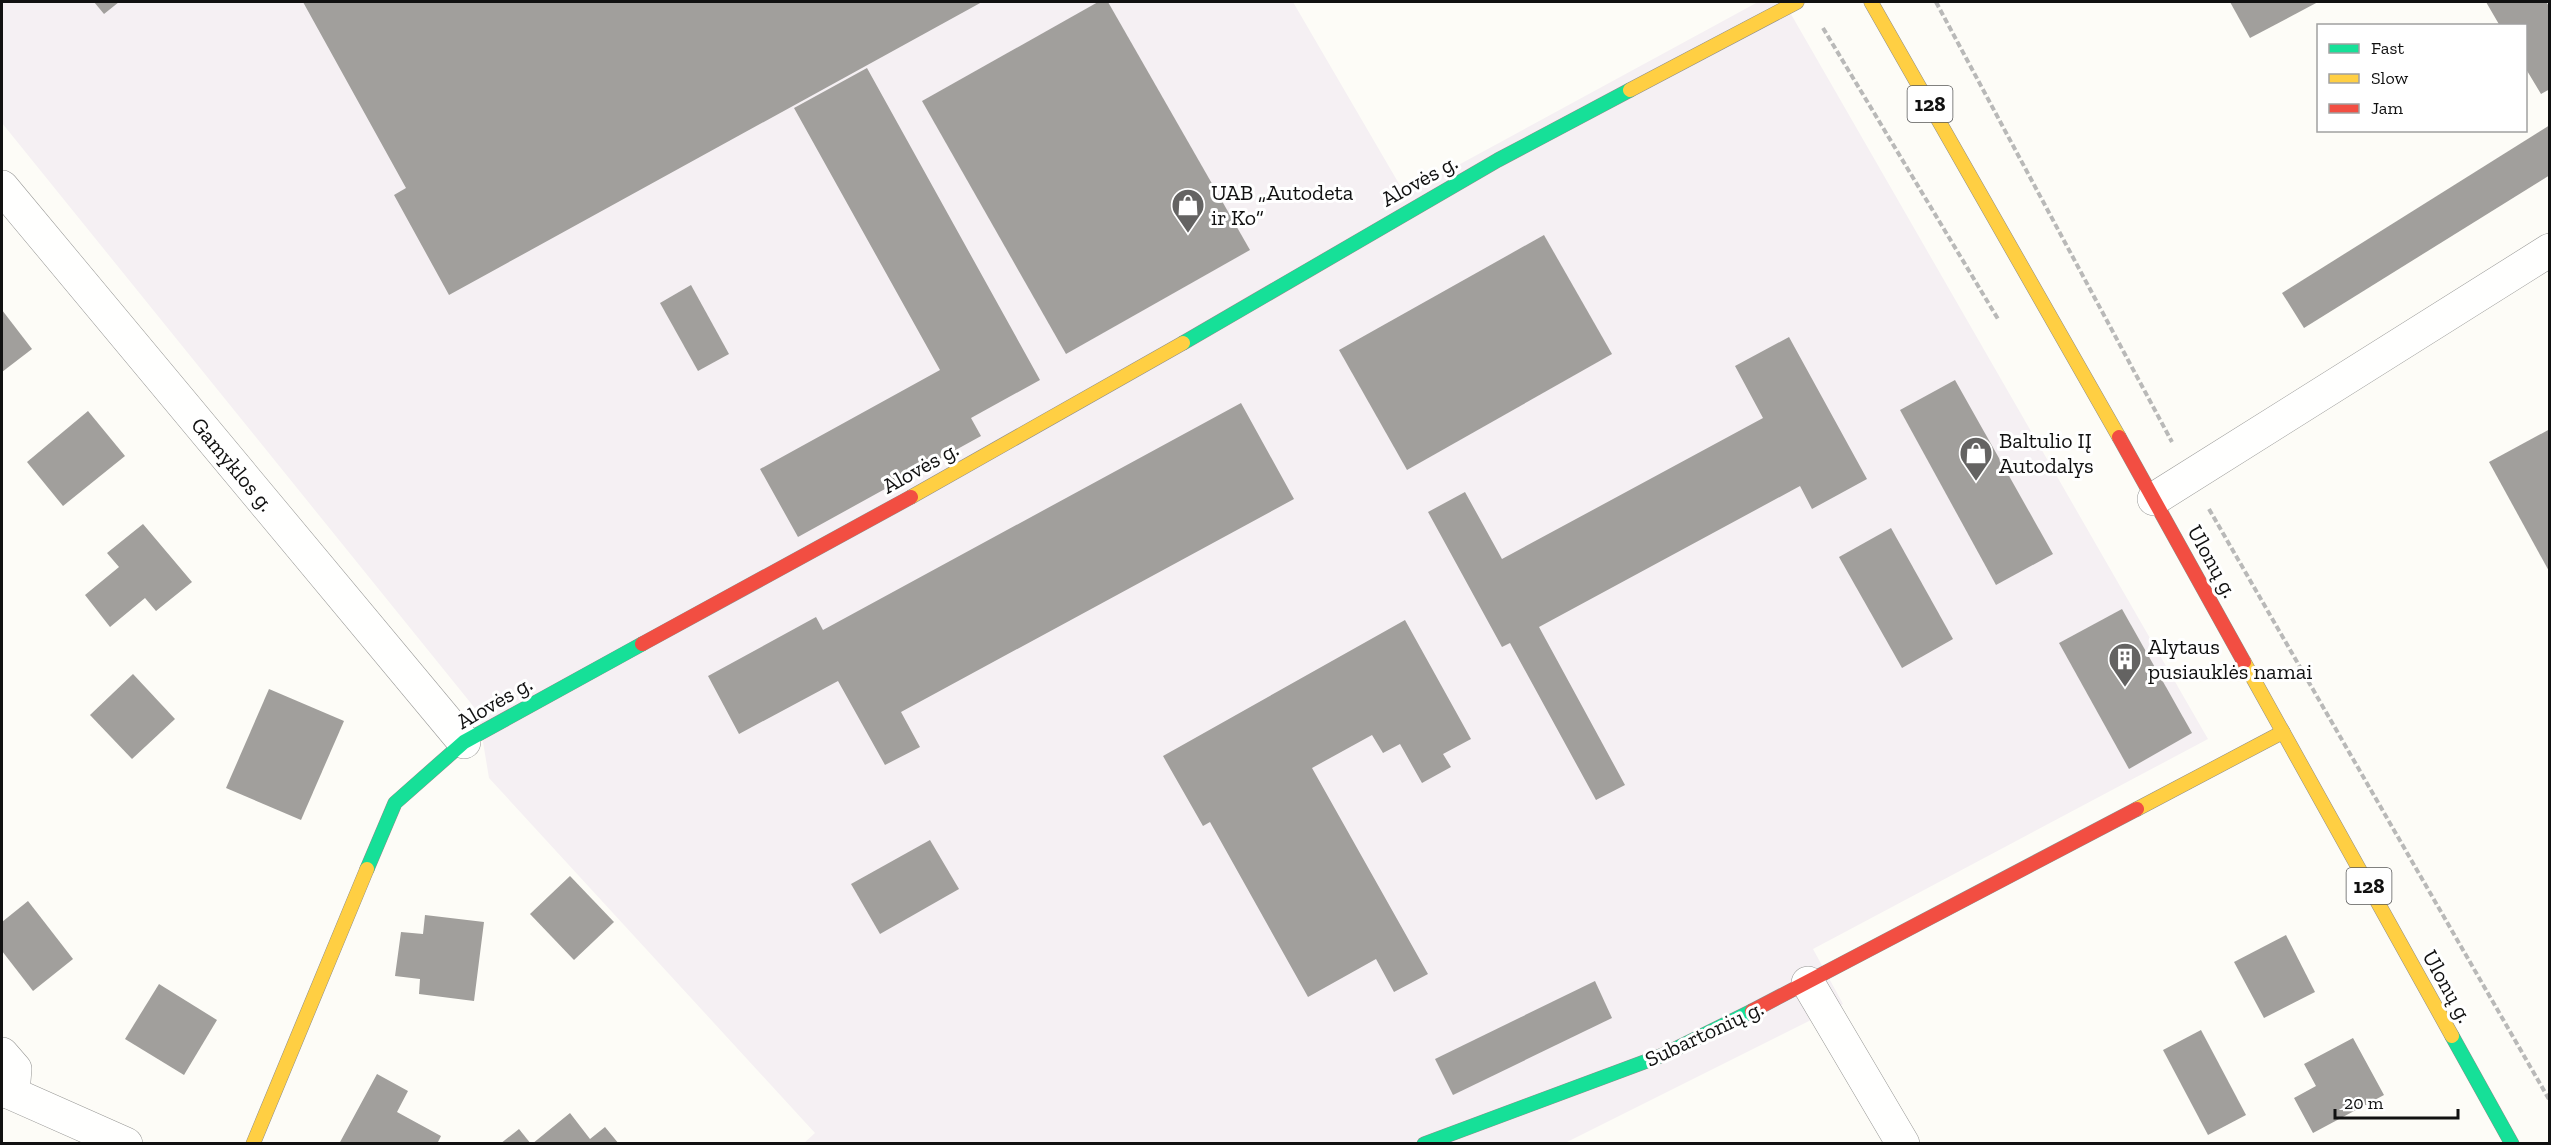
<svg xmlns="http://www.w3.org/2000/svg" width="2551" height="1145" font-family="'Zilla Slab',serif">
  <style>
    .industrial { fill: #f5f0f3 }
    .building { fill: #a19f9c }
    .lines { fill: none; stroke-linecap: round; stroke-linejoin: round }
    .street-casing { stroke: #979795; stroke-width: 34 }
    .fast-casing { stroke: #8e8d8b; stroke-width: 15 }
    .slow-casing { stroke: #8e8d8b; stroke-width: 15 }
    .jam-casing { stroke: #8e8d8b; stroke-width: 15 }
    .path { stroke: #b9b9b8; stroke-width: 4; stroke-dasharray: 6 3; stroke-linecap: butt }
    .street { stroke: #fffffe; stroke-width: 33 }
    .fast { stroke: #16e098; stroke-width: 14 }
    .slow { stroke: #ffcf43; stroke-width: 14 }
    .jam { stroke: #f24e42; stroke-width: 14 }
    .labels { text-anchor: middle; stroke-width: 6; stroke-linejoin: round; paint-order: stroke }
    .shield { fill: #fff; stroke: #585858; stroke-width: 1.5 }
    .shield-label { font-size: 21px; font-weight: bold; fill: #111 }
    .street-label { font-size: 22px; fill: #111; stroke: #fff }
    .poi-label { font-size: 22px; fill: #111; stroke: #fff; text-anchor: start }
  </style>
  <rect width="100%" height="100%" fill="#fdfcf7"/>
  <polygon class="industrial" points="2,2 1293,2 1405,194 1758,2 1784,2 2208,739 1813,949 1843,1004 1565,1143 804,1143 815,1133 489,778 478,712 2,123"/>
  <g class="building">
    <polygon points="94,2 119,2 104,14"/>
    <polygon points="303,2 982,2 449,295 394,195 406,188"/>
    <polygon points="1098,2 1108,2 1250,250 1066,354 922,101"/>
    <polygon points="2230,2 2318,2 2250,38"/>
    <polygon points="2486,2 2546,2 2550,7 2550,89 2541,94 2526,69 2526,26 2500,26"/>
    <polygon points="867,68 1040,380 971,418 981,436 798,537 760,469 940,370 794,108"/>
    <polygon points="2550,125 2550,175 2304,328 2282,293"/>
    <polygon points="1544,235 1612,354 1407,470 1339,350"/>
    <polygon points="691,285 729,354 698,371 660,303"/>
    <polygon points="2,310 32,349 2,372"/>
    <polygon points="1789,337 1867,479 1812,509 1800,486 1539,627 1625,785 1596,800 1510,643 1502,647 1428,512 1465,492 1502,559 1763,418 1735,366"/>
    <polygon points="1955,380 2053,554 1996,585 1900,410"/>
    <polygon points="1241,403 1294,499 901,712 920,747 885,765 838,681 739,734 708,676 816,617 823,630"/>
    <polygon points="88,411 125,456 63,506 27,462"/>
    <polygon points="2550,429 2550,573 2489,462"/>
    <polygon points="143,524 192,582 156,611 145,598 110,627 85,595 119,567 107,553"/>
    <polygon points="1891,528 1953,639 1902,668 1839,557"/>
    <polygon points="2122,609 2192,733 2129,769 2059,643"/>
    <polygon points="1405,620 1471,739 1443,754 1451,767 1422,783 1400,744 1383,753 1372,735 1312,768 1428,974 1394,992 1376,959 1308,997 1210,822 1203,826 1163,756"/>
    <polygon points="133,674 175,719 132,759 90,715"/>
    <polygon points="269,689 344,721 301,820 226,788"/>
    <polygon points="930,840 959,889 880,934 851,884"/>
    <polygon points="570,876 614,922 574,960 530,914"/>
    <polygon points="28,901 73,959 33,991 2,951 2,922"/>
    <polygon points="425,915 484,922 474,1001 419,994 420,979 395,976 401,932 423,934"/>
    <polygon points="2286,935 2315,992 2264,1018 2234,962"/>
    <polygon points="1595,981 1612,1018 1453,1095 1435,1059"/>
    <polygon points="159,984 217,1020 184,1075 125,1039"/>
    <polygon points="2201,1030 2246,1115 2208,1135 2163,1050"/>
    <polygon points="2353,1038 2384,1095 2313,1133 2294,1098 2316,1086 2304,1064"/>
    <polygon points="377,1074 408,1091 397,1112 441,1136 437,1144 339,1144"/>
    <polygon points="570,1113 590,1139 605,1127 619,1144 532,1144"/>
    <polygon points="519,1129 531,1144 500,1144"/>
  </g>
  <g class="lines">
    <g class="street-casing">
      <g id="street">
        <polyline points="2,187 464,742"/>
        <polyline points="2154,499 2550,250"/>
        <polyline points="1808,983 1903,1144"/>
        <polyline points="2,1054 15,1069 14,1081 8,1092"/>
        <polyline points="2,1089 126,1144"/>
      </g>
    </g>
    <g class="fast-casing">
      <g id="fast">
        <polyline points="1183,343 1498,160 1630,90"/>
        <polyline points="367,869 395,803 464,742 642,644"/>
        <polyline points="2452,1036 2512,1144"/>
        <polyline points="1424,1144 1663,1055 1752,1011"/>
      </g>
    </g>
    <g class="slow-casing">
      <g id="slow">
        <polyline points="1871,2 2119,437"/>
        <polyline points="1630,90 1797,2"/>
        <polyline points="911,497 1183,343"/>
        <polyline points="2244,662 2452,1036"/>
        <polyline points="2137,809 2283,732"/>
        <polyline points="253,1144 367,869"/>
      </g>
    </g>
    <g class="jam-casing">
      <g id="jam">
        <polyline points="2119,437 2244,662"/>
        <polyline points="642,644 911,497"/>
        <polyline points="1752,1011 2137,809"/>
      </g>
    </g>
    <g class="path">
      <polyline points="1936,2 2172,442"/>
      <polyline points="1823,28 1998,319"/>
      <polyline points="2209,509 2550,1101"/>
    </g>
    <use href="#street" class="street"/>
    <use href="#fast" class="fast"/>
    <use href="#slow" class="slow"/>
    <use href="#jam" class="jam"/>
  </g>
  <defs>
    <g id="shop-pin" transform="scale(1.725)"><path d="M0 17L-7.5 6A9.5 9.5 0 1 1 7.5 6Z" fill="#646362" stroke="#fff"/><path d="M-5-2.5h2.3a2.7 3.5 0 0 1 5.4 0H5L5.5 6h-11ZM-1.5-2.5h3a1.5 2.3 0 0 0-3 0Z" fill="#fff"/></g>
    <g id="building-pin" transform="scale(1.725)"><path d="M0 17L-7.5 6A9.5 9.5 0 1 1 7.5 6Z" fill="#646362" stroke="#fff"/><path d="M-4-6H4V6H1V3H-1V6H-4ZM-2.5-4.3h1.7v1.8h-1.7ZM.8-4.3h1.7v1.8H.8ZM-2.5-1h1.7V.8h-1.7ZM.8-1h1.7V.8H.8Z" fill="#fff"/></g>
  </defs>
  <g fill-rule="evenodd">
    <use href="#shop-pin" x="1188" y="205"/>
    <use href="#shop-pin" x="1976" y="453"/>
    <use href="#building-pin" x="2125" y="659"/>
  </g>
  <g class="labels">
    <g class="shield">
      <rect x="1907.5" y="86" width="45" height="36" rx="4.5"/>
      <rect x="2346.5" y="868" width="45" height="36" rx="4.5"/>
    </g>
    <g class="shield-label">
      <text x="1930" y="111">128</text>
      <text x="2369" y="893">128</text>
    </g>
    <g class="street-label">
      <text transform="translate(1419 180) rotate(-29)" y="8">Alovės g.</text>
      <text transform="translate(233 464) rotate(50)" y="8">Gamyklos g.</text>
      <text transform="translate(920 467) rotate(-29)" y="8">Alovės g.</text>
      <text transform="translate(2213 561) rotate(61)" y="8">Ulonų g.</text>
      <text transform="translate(494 702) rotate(-30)" y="8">Alovės g.</text>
      <text transform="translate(2448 986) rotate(61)" y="8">Ulonų g.</text>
      <text transform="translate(1704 1033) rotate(-25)" y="8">Subartonių g.</text>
    </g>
    <g class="poi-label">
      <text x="1211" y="200">UAB „Autodeta<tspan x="1211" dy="25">ir Ko“</tspan></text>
      <text x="1999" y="448">Baltulio IĮ<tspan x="1999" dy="25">Autodalys</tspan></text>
      <text x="2148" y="654">Alytaus<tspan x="2148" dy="25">pusiauklės namai</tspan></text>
    </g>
  </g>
  <rect width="2551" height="1145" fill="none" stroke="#111111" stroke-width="6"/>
  <rect x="2317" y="24" width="210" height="108" fill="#ffffff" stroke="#a0a0a0" stroke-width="1.5"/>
  <rect x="2329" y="44" width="30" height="9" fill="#16e098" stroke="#a0a0a0" stroke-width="1.5"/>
  <text x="2371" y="54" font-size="18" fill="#111111">Fast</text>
  <rect x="2329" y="74" width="30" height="9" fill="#ffcf43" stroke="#a0a0a0" stroke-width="1.5"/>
  <text x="2371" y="84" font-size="18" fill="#111111">Slow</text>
  <rect x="2329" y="104" width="30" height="9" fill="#f24e42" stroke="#a0a0a0" stroke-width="1.5"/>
  <text x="2371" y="114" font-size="18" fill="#111111">Jam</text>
  <path d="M2335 1109v9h123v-9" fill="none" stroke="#111111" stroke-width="3"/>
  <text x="2344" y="1109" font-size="18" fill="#111111" stroke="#ffffff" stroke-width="4.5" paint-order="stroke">20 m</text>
</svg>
